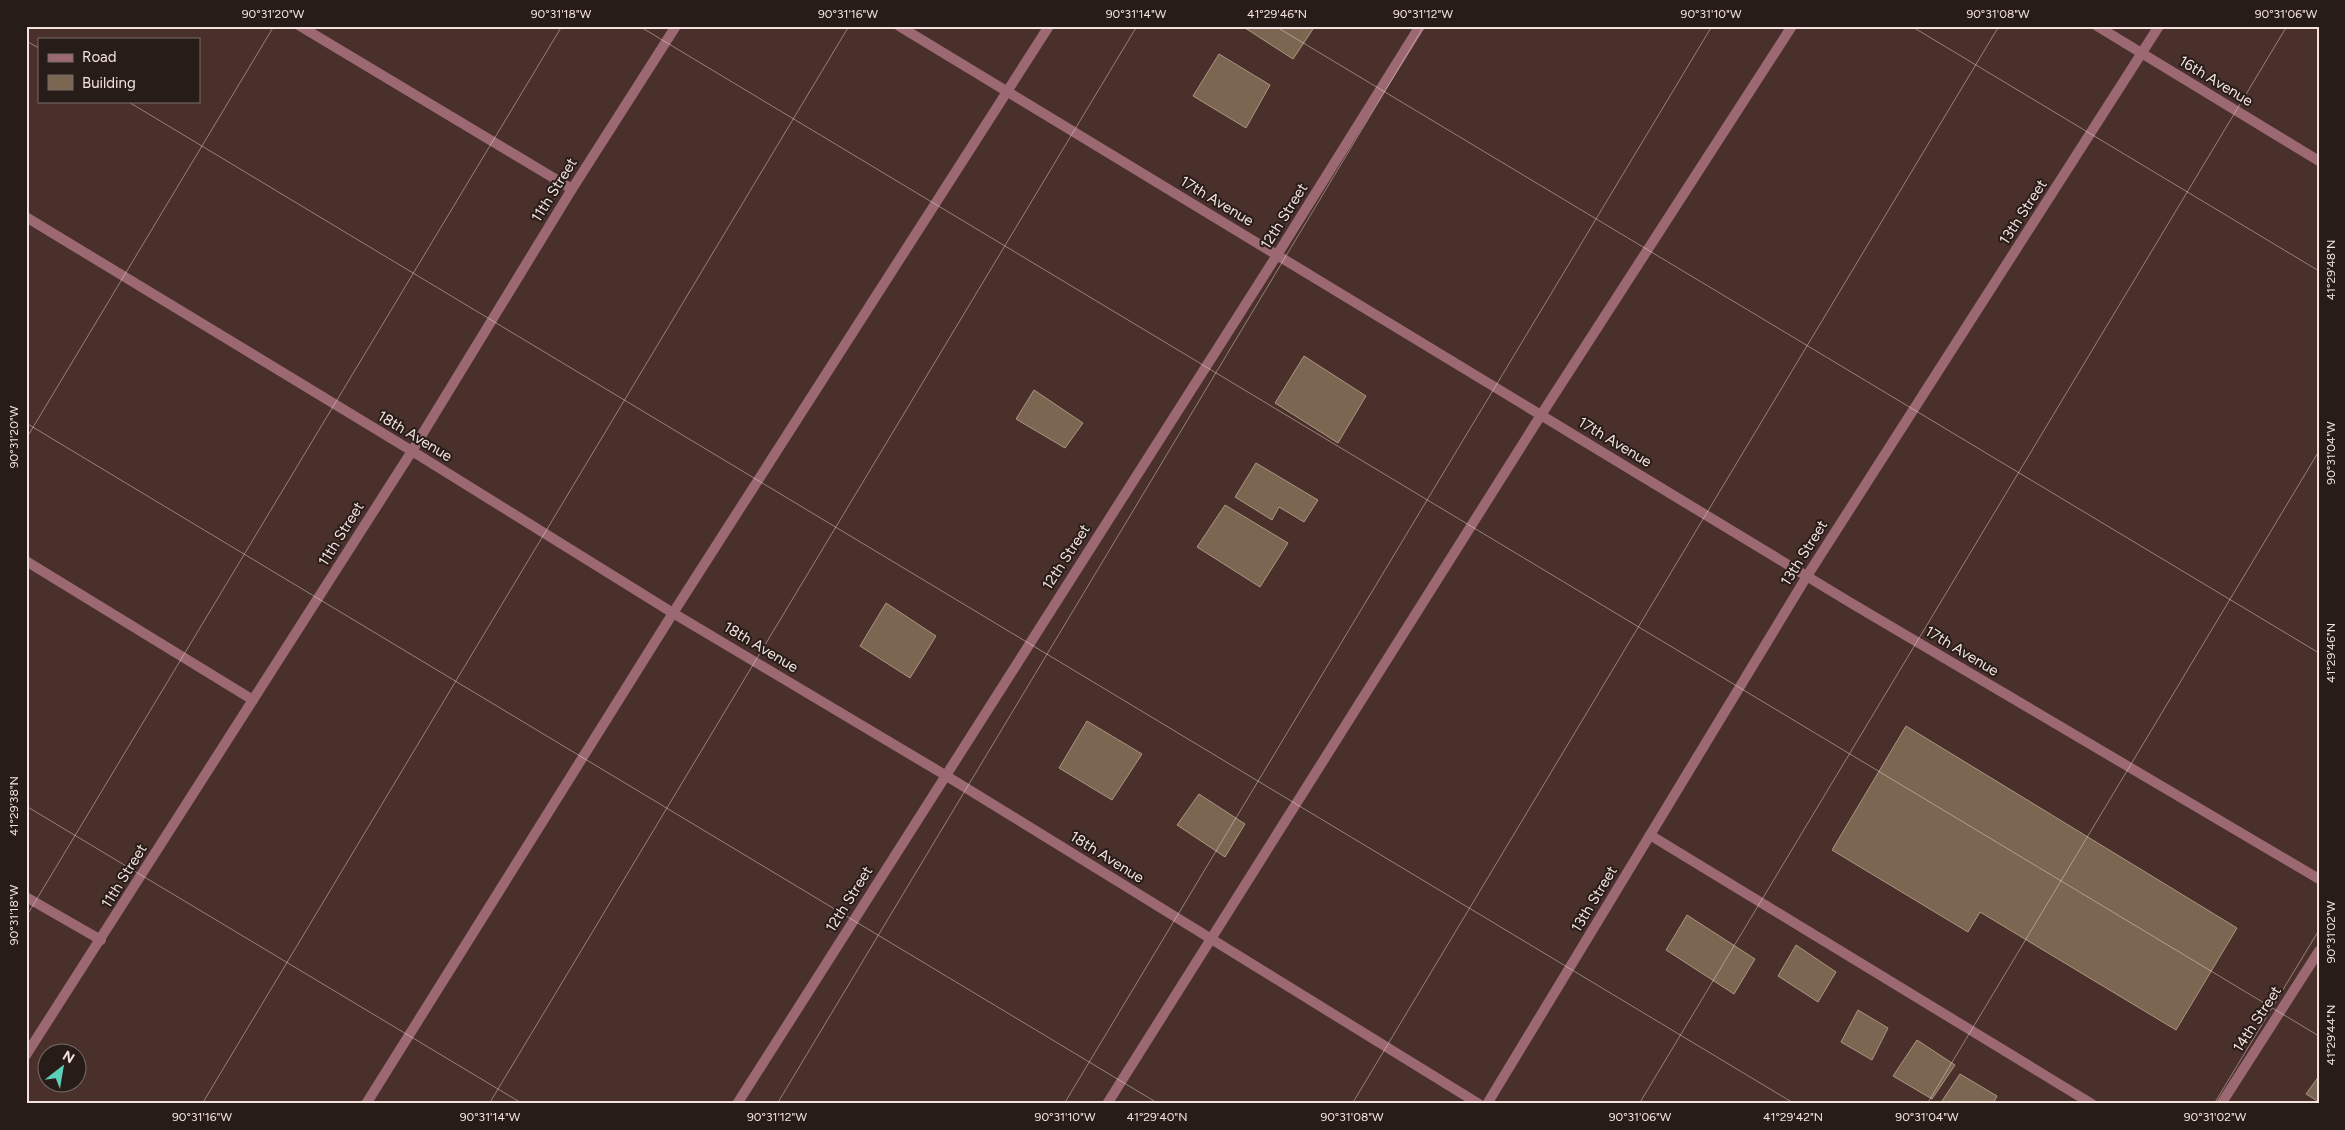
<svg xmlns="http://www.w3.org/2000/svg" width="2345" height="1130" font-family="Figtree,sans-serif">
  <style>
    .building { fill: #7b6652; stroke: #ac9581 }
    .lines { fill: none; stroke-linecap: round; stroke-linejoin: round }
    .service { stroke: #9c6973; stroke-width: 10 }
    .minor { stroke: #9c6973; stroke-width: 10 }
    .tertiary { stroke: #9c6973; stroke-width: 10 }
    .ticks { fill: none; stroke: #f3e2de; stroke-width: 1; stroke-opacity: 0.45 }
    .labels { text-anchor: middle; stroke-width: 4; stroke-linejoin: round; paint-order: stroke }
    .street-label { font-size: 15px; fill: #f3e2de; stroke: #281c19 }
    .neatline { fill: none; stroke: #f3e2de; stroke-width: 2 }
    .ticks-label { font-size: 12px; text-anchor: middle; fill: #f3e2de }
  </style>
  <rect width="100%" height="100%" fill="#4a302a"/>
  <g class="building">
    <polygon points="1242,26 1315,26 1293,59"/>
    <polygon points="1219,54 1270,85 1246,128 1193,96"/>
    <polygon points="1304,356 1366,396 1338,443 1275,403"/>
    <polygon points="1034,390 1083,423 1065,448 1016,419"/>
    <polygon points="1256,463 1318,500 1304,522 1279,507 1272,520 1235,497"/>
    <polygon points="1225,505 1288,543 1260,587 1197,547"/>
    <polygon points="886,603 936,636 910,678 860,646"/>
    <polygon points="1087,721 1142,754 1112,800 1059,768"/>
    <polygon points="1906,726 2237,928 2176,1030 1980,912 1968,932 1832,850"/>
    <polygon points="1199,794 1245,824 1225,857 1177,825"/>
    <polygon points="1687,915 1755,959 1734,994 1666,950"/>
    <polygon points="1796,945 1836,972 1818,1002 1778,976"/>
    <polygon points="1858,1010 1888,1028 1872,1060 1841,1042"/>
    <polygon points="1917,1040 1955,1065 1932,1099 1893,1076"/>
    <polygon points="1960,1074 1997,1096 1993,1104 1940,1104"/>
    <polygon points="2319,1076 2319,1102 2306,1094"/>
  </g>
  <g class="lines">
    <g class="service">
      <polyline points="300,26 572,189"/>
      <polyline points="26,561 253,700"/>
      <polyline points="1650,835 2092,1104"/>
      <polyline points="366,1104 673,613 1049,26"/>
      <polyline points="1107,1104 1541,415 1792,26"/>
    </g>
    <g class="minor">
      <polyline points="899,26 1851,603 2319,879"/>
      <polyline points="26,217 412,451 673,613 945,775 1479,1104"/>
      <polyline points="26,897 101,940"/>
      <polyline points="26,1055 412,451 572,189 676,26"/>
      <polyline points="1487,1104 1807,576 2159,26"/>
      <polyline points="2221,1104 2319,951"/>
    </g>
    <g class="tertiary">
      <polyline points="2097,26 2319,161"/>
      <polyline points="737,1104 1277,255 1420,26"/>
    </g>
  </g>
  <path class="ticks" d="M639 26 2319 1036M1275 26 2319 653M1911 26 2319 271M26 41 39 48M127 101 1795 1104M26 423 1159 1104M26 439 274 26M26 806 523 1104M26 917 562 26M202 1104 849 26M489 1104 1137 26M777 1104 1424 26M1064 1104 1712 26M1352 1104 1999 26M1639 1104 2287 26M1927 1104 2319 451M2214 1104 2319 930"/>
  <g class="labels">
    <g class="street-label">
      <text transform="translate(2216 81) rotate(31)" y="5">16th Avenue</text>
      <text transform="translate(554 190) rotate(-58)" y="5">11th Street</text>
      <text transform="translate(1217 201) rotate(31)" y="5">17th Avenue</text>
      <text transform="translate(2023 212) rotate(-57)" y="5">13th Street</text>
      <text transform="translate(1284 216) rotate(-58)" y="5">12th Street</text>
      <text transform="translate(415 436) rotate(31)" y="5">18th Avenue</text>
      <text transform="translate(1615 442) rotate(31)" y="5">17th Avenue</text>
      <text transform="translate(341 534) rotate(-58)" y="5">11th Street</text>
      <text transform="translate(1804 553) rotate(-58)" y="5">13th Street</text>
      <text transform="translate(1066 557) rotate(-57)" y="5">12th Street</text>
      <text transform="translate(761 647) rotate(31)" y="5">18th Avenue</text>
      <text transform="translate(1962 651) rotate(31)" y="5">17th Avenue</text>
      <text transform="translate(1107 857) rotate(32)" y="5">18th Avenue</text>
      <text transform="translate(124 876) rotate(-58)" y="5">11th Street</text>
      <text transform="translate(849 899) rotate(-58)" y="5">12th Street</text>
      <text transform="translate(1594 899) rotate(-59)" y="5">13th Street</text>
      <text transform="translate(2257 1019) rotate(-57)" y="5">14th Street</text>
    </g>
  </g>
  <rect width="2345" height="1130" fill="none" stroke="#281c19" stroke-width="55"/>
  <rect x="38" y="38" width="162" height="65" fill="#281c19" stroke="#796b68"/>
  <rect x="48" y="54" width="25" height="8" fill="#9c6973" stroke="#796b68"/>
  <text x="82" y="62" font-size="15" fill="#f3e2de">Road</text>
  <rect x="48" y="75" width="25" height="15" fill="#7b6652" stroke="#796b68"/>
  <text x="82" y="88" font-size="15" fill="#f3e2de">Building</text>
  <g transform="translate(62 1068) rotate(31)"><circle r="24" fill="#281c19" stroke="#796b68"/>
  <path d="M0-4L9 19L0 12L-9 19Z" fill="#5dceb9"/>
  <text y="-8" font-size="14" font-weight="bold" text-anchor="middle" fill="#f3e2de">N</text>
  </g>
  <rect x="28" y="28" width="2290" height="1074" class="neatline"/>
  <g class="ticks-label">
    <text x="273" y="18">90°31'20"W</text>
    <text x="561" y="18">90°31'18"W</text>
    <text x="848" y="18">90°31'16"W</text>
    <text x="1136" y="18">90°31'14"W</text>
    <text x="1277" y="18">41°29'46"N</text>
    <text x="1423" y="18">90°31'12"W</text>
    <text x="1711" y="18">90°31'10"W</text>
    <text x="1998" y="18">90°31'08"W</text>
    <text x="2286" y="18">90°31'06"W</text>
    <text transform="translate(2331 270) rotate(-90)" y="4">41°29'48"N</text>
    <text transform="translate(14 437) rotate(-90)" y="4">90°31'20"W</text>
    <text transform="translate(2331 453) rotate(-90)" y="4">90°31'04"W</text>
    <text transform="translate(2331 653) rotate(-90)" y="4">41°29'46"N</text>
    <text transform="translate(14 806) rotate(-90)" y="4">41°29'38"N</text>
    <text transform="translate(14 915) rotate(-90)" y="4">90°31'18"W</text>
    <text transform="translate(2331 932) rotate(-90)" y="4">90°31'02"W</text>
    <text transform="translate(2331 1035) rotate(-90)" y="4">41°29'44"N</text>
    <text x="202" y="1121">90°31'16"W</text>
    <text x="490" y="1121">90°31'14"W</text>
    <text x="777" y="1121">90°31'12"W</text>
    <text x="1065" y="1121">90°31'10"W</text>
    <text x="1157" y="1121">41°29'40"N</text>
    <text x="1352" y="1121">90°31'08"W</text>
    <text x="1640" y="1121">90°31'06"W</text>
    <text x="1793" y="1121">41°29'42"N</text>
    <text x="1927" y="1121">90°31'04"W</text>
    <text x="2215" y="1121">90°31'02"W</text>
  </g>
</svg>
